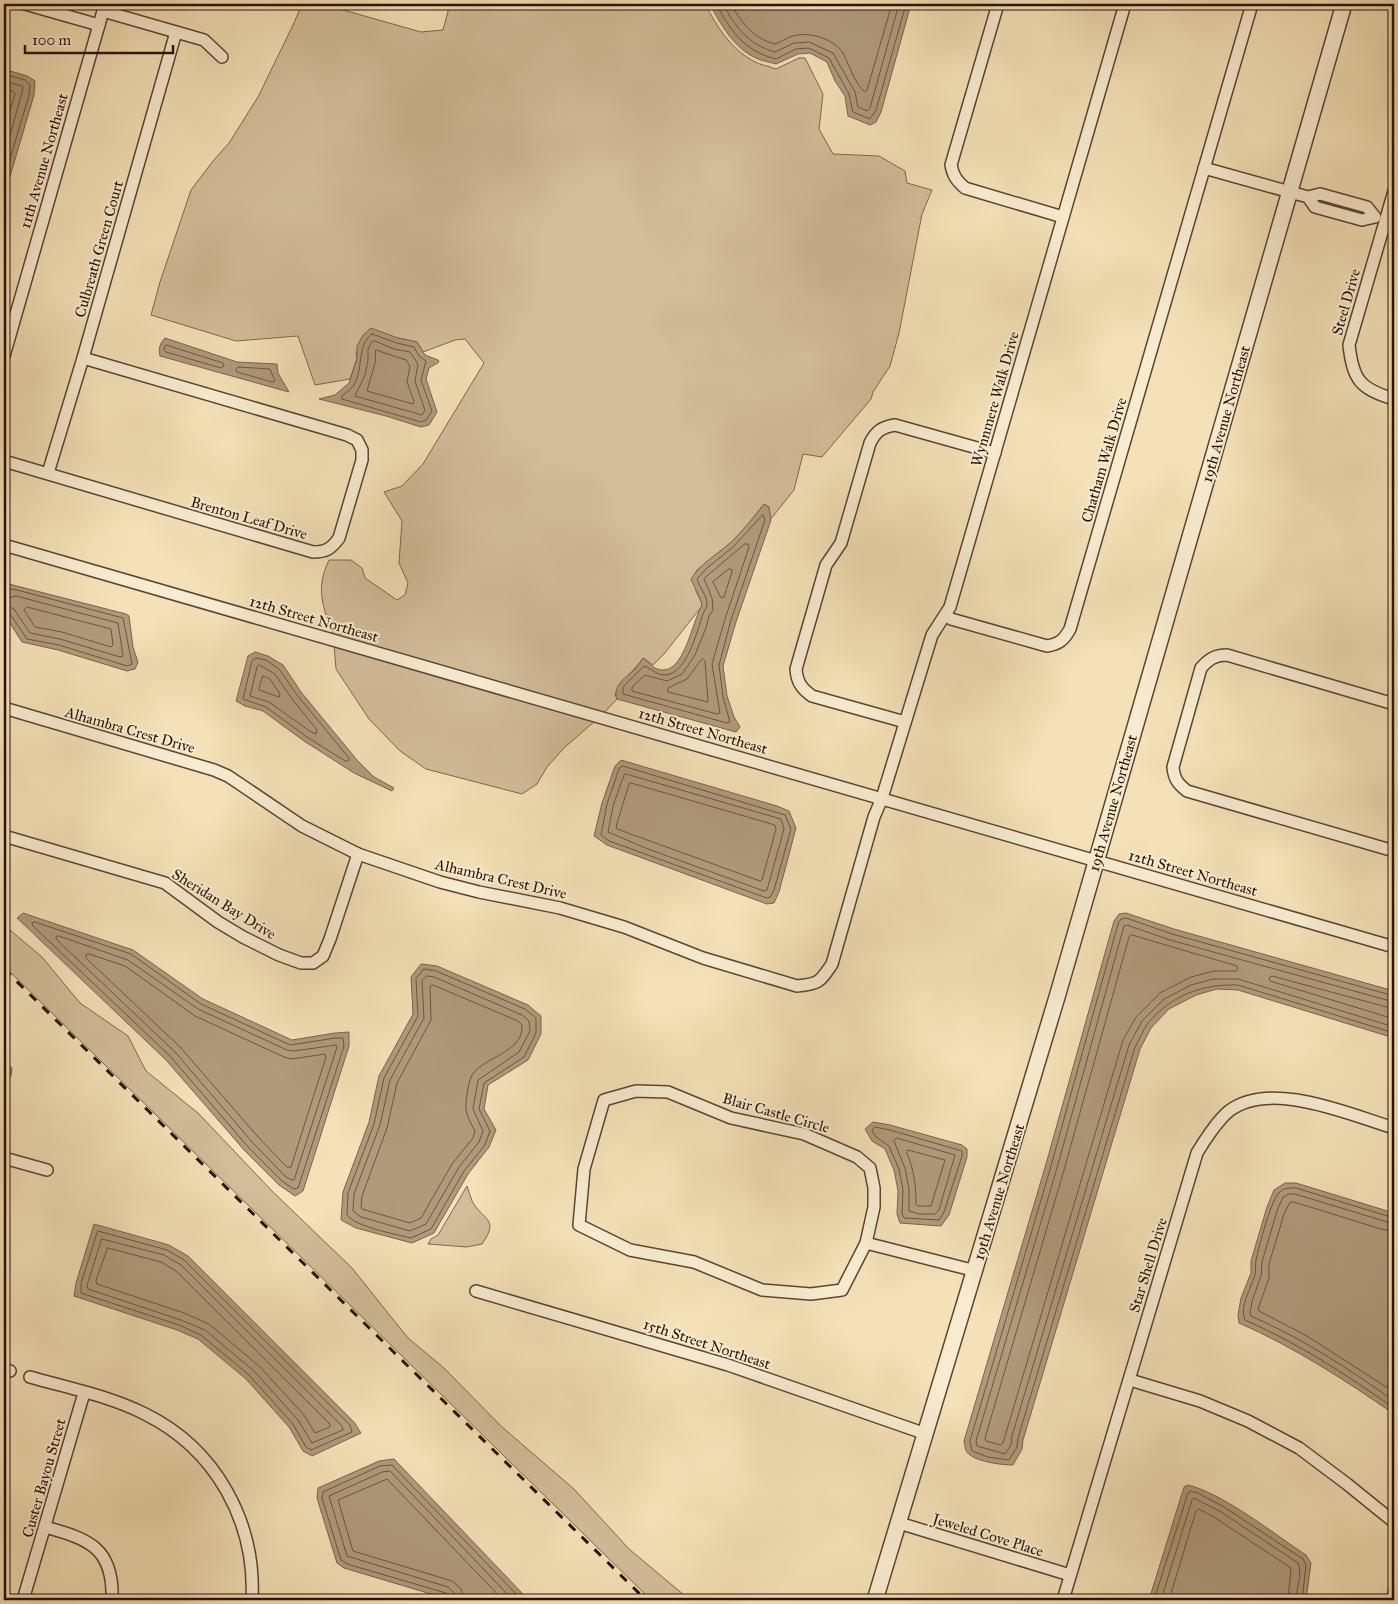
<svg xmlns="http://www.w3.org/2000/svg" width="1398" height="1604" font-family="'IM FELL Great Primer',serif">
  <style>
    .green { fill: #d2bd99; stroke: #7e6650 }
    .water { fill: #af9a7b; stroke: #7a634d }
    .lines { fill: none; stroke-linecap: round; stroke-linejoin: round }
    .shore { stroke: #6c5541; stroke-width: 1 }
    .minor-casing { stroke: #5c4433; stroke-width: 14 }
    .tertiary-casing { stroke: #5c4433; stroke-width: 18 }
    .minor { stroke: #f8ecd0; stroke-width: 11 }
    .tertiary { stroke: #f8ecd0; stroke-width: 15 }
    .rail { stroke: #2a1007; stroke-width: 3; stroke-dasharray: 9 9; stroke-linecap: butt }
    .labels { text-anchor: middle; stroke-width: 4; stroke-linejoin: round; paint-order: stroke }
    .street-label { font-size: 15px; fill: #2a1007; stroke: #f8ecd0 }
  </style>
  <rect width="100%" height="100%" fill="#f4e1b7"/>
  <filter id="stains"><feTurbulence type="fractalNoise" baseFrequency=".004" numOctaves="4"/><feColorMatrix values="0 0 0 0 .2 0 0 0 0 .09 0 0 0 0 .02 0 0 0 .5 -.17"/></filter>
  <radialGradient id="worn" r=".72"><stop offset=".6" stop-color="#630" stop-opacity="0"/><stop offset="1" stop-color="#630" stop-opacity=".3"/></radialGradient>
  <g class="green">
    <path d="M302 4H322L421 32 443 30 450 4H705C717 27 730 48 753 61 760 65 769 66 776 69L799 58H805L823 94 819 129 833 154 879 156 905 171 907 183 932 190 922 214 899 333 890 366 873 392 871 399 822 457 803 454 794 490 770 520 769 507 764 504 746 527 729 544 696 571V591L701 601 702 606 664 654 653 665 643 658C634 671 622 679 615 694L617 699 604 713 333 634C323 607 315 589 329 560H351L362 568 365 578 397 600 405 595 408 583 399 563 402 521 384 492 402 486 423 464 484 363 465 339 455 340 423 352 417 342 398 338 356 352 357 358 350 379 315 385 298 336 236 341 151 315 160 282 191 190 213 161 229 143 258 97 294 23Z"/>
    <polygon points="334,645 595,721 564,748 547,767 537,784 522,794 426,769 400,751 369,719 336,669"/>
    <polygon points="4,925 42,957 80,1003 128,1036 146,1071 198,1113 273,1192 352,1268 408,1338 444,1368 502,1427 574,1489 629,1549 690,1600 651,1600 4,966"/>
    <path d="M467 1186C469 1191 470 1196 472 1201 483 1221 500 1218 482 1244L467 1247 428 1244 431 1239 438 1235Z"/>
  </g>
  <g class="water">
    <path d="M710 4H911L881 112 876 122 870 125 848 116 845 96 835 81 827 62 810 53 798 54 776 64C769 62 762 61 756 58 734 48 721 25 710 4Z"/>
    <polygon points="4,69 27,76 35,81 34,95 4,197"/>
    <polygon points="371,328 398,338 417,342 425,355 438,360 439,362 429,368 426,379 437,412 429,425 421,427 386,416 319,399 335,395 349,383 357,359 357,346 363,335"/>
    <path d="M165 338 237 362 277 364 278 373 289 392 160 356C158 349 160 343 165 338Z"/>
    <path d="M764 504 769 507 771 520 736 622 723 666 727 696 734 717 740 727 736 732 617 699C612 685 627 677 635 669 638 666 641 662 643 658 647 661 652 666 655 668 684 682 692 619 702 606L701 601 691 579C700 564 715 556 728 545 742 532 753 518 764 504Z"/>
    <polygon points="9,584 126,614 129,616 133,647 138,662 135,669 127,671 58,650 22,642 4,614 4,590"/>
    <polygon points="255,652 268,656 283,665 301,692 357,760 374,777 394,788 392,791 354,773 304,741 263,711 245,706 236,701 248,656"/>
    <polygon points="621,760 777,806 789,811 796,828 779,892 774,903 767,904 607,845 594,836 602,803 615,766"/>
    <polygon points="23,913 133,950 203,999 292,1040 335,1033 349,1032 349,1046 303,1191 295,1196 279,1185 245,1151 166,1060 17,918"/>
    <path d="M1126 913 1174 929 1394 991V1038L1238 990 1217 989 1196 995 1169 1009 1151 1028 1140 1049 1023 1440 1022 1449 1013 1465C1002 1465 979 1462 970 1455 965 1452 965 1446 964 1441L1046 1164 1114 921 1119 914Z"/>
    <polygon points="421,964 437,966 528,1005 541,1016 541,1034 528,1060 488,1085 484,1109 496,1130 489,1147 468,1174 434,1233 412,1243 356,1228 341,1220 343,1192 369,1122 379,1076 413,1014 411,977"/>
    <polygon points="4,1060 12,1068 11,1076 6,1082 4,1082"/>
    <polygon points="873,1122 890,1125 962,1145 967,1149 967,1157 949,1215 941,1226 900,1223 897,1214 898,1191 894,1170 885,1149 872,1141 865,1129"/>
    <path d="M1285 1183H1296L1394 1213V1414C1345 1380 1294 1347 1239 1323L1238 1315 1241 1298 1251 1273V1261L1267 1207 1274 1190Z"/>
    <polygon points="94,1224 169,1245 188,1256 354,1422 361,1433 312,1456 303,1451 289,1427 246,1379 198,1339 177,1330 74,1296 76,1283"/>
    <polygon points="394,1459 521,1592 525,1600 451,1600 344,1568 337,1563 317,1498 318,1488 379,1461"/>
    <path d="M1188 1485C1224 1494 1274 1534 1306 1555L1311 1563 1306 1600H1149L1184 1487Z"/>
  </g>
  <g class="lines">
    <g class="shore">
      <path d="M716 4C731 31 744 51 776 59L796 49 809 48 829 58 849 94 853 112 870 119 876 110 906 4"/>
      <path d="M723 4C735 27 749 45 775 52L794 43 809 42 833 53 855 92 858 107 867 111 870 108 899 4"/>
      <path d="M731 4C741 22 754 39 775 44 781 42 786 38 793 36 809 31 836 39 844 55 850 67 855 84 865 92L867 90 892 4"/>
      <polyline points="4,74 25,80 30,85 29,95 4,179"/>
      <polyline points="4,81 22,86 23,88 4,158"/>
      <polyline points="4,89 13,91 15,94 4,131"/>
      <path d="M372 334 397 343 414 347 419 356 426 361 421 380 432 411 426 420 421 422 342 399V396C346 393 351 389 354 385 364 368 356 346 372 334Z"/>
      <polygon points="375,341 394,349 410,352 418,364 415,381 425,410 422,415 355,396 365,375 368,360 368,349 372,342"/>
      <polygon points="166,345 223,363 224,366 221,368 166,352 164,350"/>
      <polygon points="376,350 406,360 410,366 407,382 414,401 413,404 367,391 375,363"/>
      <polygon points="238,367 270,369 275,381 272,382 237,372 236,369"/>
      <path d="M763 515 765 520 731 620 719 665 723 697 730 722 727 723 623 694V687L644 666C651 668 656 675 665 675 687 674 697 631 703 614 704 610 707 609 707 604 707 595 699 587 697 579L707 568 733 547Z"/>
      <polygon points="745,544 748,544 749,547 725,619 712,664 720,713 717,714 632,691 632,687 645,675 667,681 682,674 695,655 706,628 709,616 713,610 712,598 704,579"/>
      <polygon points="729,569 732,570 732,572 724,597 721,598 713,582"/>
      <polyline points="4,593 12,589 17,590 123,618 132,664 127,666 59,645 27,639 10,614 4,612"/>
      <polyline points="4,599 16,596 118,623 123,656 120,657 60,639 30,633 14,609 4,605"/>
      <polygon points="27,607 111,629 113,645 111,647 62,632 35,627 24,610"/>
      <polygon points="256,658 266,660 279,669 297,695 349,758 348,761 345,761 307,737 266,707 243,699 252,661"/>
      <polygon points="703,659 705,661 708,702 668,692 668,688 687,679 701,660"/>
      <polygon points="259,665 275,674 292,699 317,730 316,734 311,732 269,702 250,696 257,667"/>
      <polygon points="263,676 270,679 280,694 279,697 259,690"/>
      <polygon points="623,766 785,815 791,829 774,890 770,897 767,898 609,841 601,835 607,804 619,769"/>
      <polygon points="626,774 781,819 784,829 767,890 764,891 648,849 608,832 613,806 624,775"/>
      <polygon points="631,783 775,825 776,829 762,880 760,881 617,829 616,827 629,784"/>
      <polygon points="35,922 131,954 201,1004 290,1045 335,1038 343,1038 344,1046 298,1188 294,1189 282,1181 249,1148 170,1056 33,926 32,923"/>
      <polygon points="1132,935 1237,966 1238,969 1236,971 1214,971 1191,977 1160,993 1136,1017 1123,1040 1003,1443 1001,1445 986,1441 985,1438 1064,1170 1129,937"/>
      <polygon points="59,936 128,960 198,1009 287,1050 294,1051 336,1045 337,1047 294,1180 292,1180 286,1177 253,1143 175,1052 57,940 56,937"/>
      <polygon points="89,954 125,966 195,1016 284,1057 292,1059 325,1054 326,1057 291,1167 287,1167 259,1138 180,1047 86,958 86,955"/>
      <path d="M424 969 436 971 525 1009 536 1018V1033L524 1057 484 1083 479 1109 490 1131 485 1145 464 1171 431 1229 411 1238C395 1234 356 1227 347 1215L348 1193 374 1124 384 1078 418 1016 416 979Z"/>
      <polygon points="427,976 434,977 522,1015 529,1021 530,1031 519,1052 478,1080 473,1109 483,1131 479,1142 459,1167 426,1224 410,1231 361,1217 353,1211 354,1194 380,1125 390,1080 424,1018 422,981"/>
      <path d="M433 985 518 1021 522 1025C524 1053 483 1057 472 1075 469 1081 468 1088 467 1094 464 1112 467 1116 475 1131L473 1138 452 1164 421 1218 410 1223 362 1209 361 1207 362 1196 387 1128 397 1083 431 1020 430 987Z"/>
      <path d="M1394 996 1172 934 1126 918 1121 919 1118 924 1051 1166 970 1441 972 1451 988 1457 1009 1460 1017 1447 1018 1438 1135 1047C1139 1040 1143 1030 1148 1023 1172 995 1202 984 1238 985L1394 1033"/>
      <polyline points="1394,1002 1170,940 1127,925 1124,926 1057,1168 976,1441 977,1446 1005,1454 1011,1445 1012,1436 1129,1045 1142,1021 1164,999 1191,985 1213,979 1238,979 1394,1027"/>
      <polyline points="1394,1009 1272,976 1269,978 1270,981 1394,1019"/>
      <polygon points="875,1127 890,1130 962,1151 962,1156 944,1212 939,1220 904,1218 902,1213 903,1190 899,1169 889,1146 876,1137 872,1131"/>
      <polygon points="897,1138 955,1155 939,1210 935,1214 919,1214 909,1211 909,1189 905,1168 894,1141"/>
      <path d="M908 1150 945 1160 931 1206H918L916 1204C916 1186 914 1170 907 1153Z"/>
      <path d="M1394 1218 1296 1188C1289 1188 1282 1188 1278 1194 1270 1204 1259 1246 1256 1260 1255 1265 1256 1270 1255 1275 1251 1288 1239 1307 1245 1320 1298 1343 1347 1375 1394 1408"/>
      <path d="M1394 1224 1295 1194H1289L1283 1197 1277 1211 1262 1262 1261 1276 1252 1301 1250 1313 1251 1316C1302 1338 1349 1369 1394 1401"/>
      <polygon points="98,1231 167,1250 184,1260 350,1425 352,1432 311,1450 306,1447 293,1424 249,1375 201,1335 179,1325 81,1293 81,1284"/>
      <polyline points="1394,1231 1381,1229 1294,1202 1290,1202 1284,1214 1269,1264 1269,1278 1258,1309 1259,1311 1307,1336 1394,1392"/>
      <polygon points="102,1239 164,1255 181,1265 342,1426 343,1430 312,1443 298,1420 254,1371 205,1330 181,1320 88,1289 87,1286"/>
      <polygon points="108,1248 161,1262 176,1271 330,1424 330,1427 315,1433 304,1415 259,1366 209,1324 184,1313 97,1284 96,1281"/>
      <polyline points="450,1600 449,1596 446,1593 347,1564 341,1560 322,1498 323,1492 380,1466 392,1465 517,1595 520,1600"/>
      <polyline points="456,1600 454,1593 448,1587 347,1556 329,1496 382,1472 390,1471 513,1600"/>
      <polyline points="464,1600 461,1589 452,1581 353,1551 338,1500 387,1479 503,1600"/>
      <polyline points="1154,1600 1188,1493 1190,1491 1198,1493 1224,1507 1303,1559 1306,1565 1302,1600"/>
      <path d="M1161 1600 1192 1500 1194 1498 1221 1512 1298 1563C1303 1574 1296 1589 1296 1600"/>
      <polyline points="1169,1600 1196,1511 1199,1509 1217,1519 1291,1568 1288,1600"/>
    </g>
    <g class="minor-casing">
      <g id="minor">
        <polyline points="25,4 99,25"/>
        <path d="M998 4 951 165C953 176 957 181 965 188L1063 217"/>
        <polyline points="103,11 204,40 222,57"/>
        <polyline points="1204,168 1308,197 1320,194 1367,207 1375,217 1362,220 1315,207 1308,197"/>
        <path d="M1394 191 1349 345C1353 380 1360 389 1394 399"/>
        <polyline points="4,356 105,4"/>
        <path d="M4 461 313 552C326 552 331 549 339 538L362 460V450L357 440 347 435 83 358"/>
        <polyline points="48,473 83,358 176,32"/>
        <polyline points="4,545 1394,947"/>
        <path d="M946 615 951 619 1047 646C1059 644 1064 640 1070 629L1252 4"/>
        <path d="M1394 704 1227 655C1215 655 1209 659 1201 668L1173 767C1174 779 1178 784 1187 791L1394 851"/>
        <path d="M4 708 214 770 228 776 302 826 358 854 440 882 479 892 560 908 624 927 703 958 797 986C819 984 820 982 832 964L874 817 882 798 932 635 950 607 1125 4"/>
        <path d="M905 722 812 696C801 688 797 682 796 669L826 565 841 543 870 443C876 431 882 427 895 425L995 453"/>
        <polyline points="4,836 165,883 218,922 243,937 279,955 301,963 313,963 323,956 330,939 358,854"/>
        <polygon points="636,1091 668,1092 731,1118 804,1134 857,1157 870,1168 874,1188 874,1207 866,1243 842,1290 811,1294 762,1290 694,1262 630,1250 579,1225 584,1169 604,1100"/>
        <polyline points="4,1158 47,1170"/>
        <polyline points="866,1243 976,1271"/>
        <polyline points="476,1291 728,1365 926,1434"/>
        <polyline points="4,1370 10,1371"/>
        <path d="M30 1377C68 1388 110 1396 145 1414 216 1449 256 1522 252 1600"/>
        <polyline points="1130,1380 1200,1401 1248,1421 1299,1448 1347,1484 1394,1522"/>
        <polyline points="899,1523 1070,1575"/>
        <path d="M45 1527C89 1539 114 1548 112 1600"/>
        <polyline points="23,1600 84,1393"/>
        <path d="M1063 1600 1197 1153C1204 1141 1218 1120 1229 1111 1270 1079 1351 1115 1394 1128"/>
        <polyline points="1393,1600 1394,1593"/>
      </g>
    </g>
    <g class="tertiary-casing">
      <polyline id="tertiary" points="875,1600 1057,997 1344,4"/>
    </g>
    <use href="#minor" class="minor"/>
    <use href="#tertiary" class="tertiary"/>
    <polyline class="rail" points="4,969 646,1600"/>
  </g>
  <g class="labels">
    <g class="street-label">
      <text transform="translate(44 161) rotate(-74)" y="5">11th Avenue Northeast</text>
      <text transform="translate(99 249) rotate(-74)" y="5">Culbreath Green Court</text>
      <text transform="translate(1346 302) rotate(-74)" y="5">Steel Drive</text>
      <text transform="translate(995 399) rotate(-74)" y="5">Wynnmere Walk Drive</text>
      <text transform="translate(1226 414) rotate(-74)" y="5">19th Avenue Northeast</text>
      <text transform="translate(1104 460) rotate(-74)" y="5">Chatham Walk Drive</text>
      <text transform="translate(249 518) rotate(16)" y="5">Brenton Leaf Drive</text>
      <text transform="translate(314 619) rotate(16)" y="5">12th Street Northeast</text>
      <text transform="translate(130 730) rotate(16)" y="5">Alhambra Crest Drive</text>
      <text transform="translate(703 731) rotate(16)" y="5">12th Street Northeast</text>
      <text transform="translate(1113 803) rotate(-74)" y="5">19th Avenue Northeast</text>
      <text transform="translate(1193 873) rotate(16)" y="5">12th Street Northeast</text>
      <text transform="translate(501 879) rotate(13)" y="5">Alhambra Crest Drive</text>
      <text transform="translate(224 904) rotate(32)" y="5">Sheridan Bay Drive</text>
      <text transform="translate(776 1113) rotate(16)" y="5">Blair Castle Circle</text>
      <text transform="translate(999 1192) rotate(-73)" y="5">19th Avenue Northeast</text>
      <text transform="translate(1148 1265) rotate(-73)" y="5">Star Shell Drive</text>
      <text transform="translate(707 1344) rotate(18)" y="5">15th Street Northeast</text>
      <text transform="translate(44 1478) rotate(-74)" y="5">Custer Bayou Street</text>
      <text transform="translate(988 1535) rotate(17)" y="5">Jeweled Cove Place</text>
    </g>
  </g>
  <rect width="1398" height="1604" fill="none" stroke="#f4e1b7" stroke-width="20"/>
  <rect x="5" y="5" width="1388" height="1594" fill="none" stroke="#2a1007" stroke-width="2.5"/>
  <rect x="10" y="10" width="1378" height="1584" fill="none" stroke="#2a1007"/>
  <path d="M25 45v8h148v-8" fill="none" stroke="#2a1007" stroke-width="2.5"/>
  <text x="32" y="45" font-size="15" fill="#2a1007" stroke="#f8ecd0" stroke-width="4" paint-order="stroke">100 m</text>
  <rect width="100%" height="100%" filter="url(#stains)"/>
  <rect width="100%" height="100%" fill="url(#worn)"/>
</svg>
